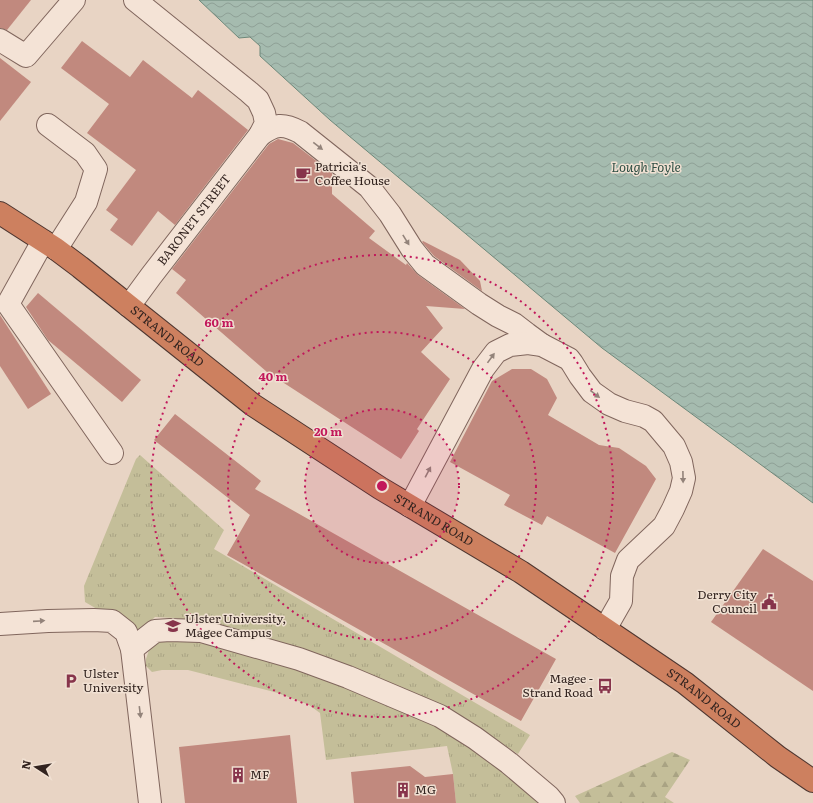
<svg xmlns="http://www.w3.org/2000/svg" width="813" height="803" font-family="Literata,serif">
  <style>
    .grass { fill: url(#grass-tufts) }
    .forest { fill: url(#forest-firs) }
    .water { fill: url(#water-waves); stroke: #6d887a }
    .building { fill: #c1897e }
    .lines { fill: none; stroke-linecap: round; stroke-linejoin: round }
    .minor-casing { stroke: #80665d; stroke-width: 24 }
    .highway-casing { stroke: #4e3630; stroke-width: 24 }
    .minor { stroke: #f4e3d6; stroke-width: 22 }
    .highway { stroke: #cd805f; stroke-width: 22 }
    .oneway { fill: #93837a }
    .ring { fill: none; stroke: #c2185b; stroke-width: 2; stroke-dasharray: 2 4 }
    .labels { text-anchor: middle; stroke-width: 3; stroke-linejoin: round; paint-order: stroke }
    .poi-label { font-size: 12px; fill: #32231f; stroke: #f0e0d2; text-anchor: start }
    .street-label { font-size: 12px; fill: #32231f; stroke: #f0e0d2 }
    .water-label { font-size: 13px; font-style: italic; fill: #305045; stroke: #f0e0d2 }
    .centre { fill: #c2185b; stroke: #f0e0d2; stroke-width: 2 }
    .ring-label { font-size: 12px; text-anchor: middle; font-weight: bold; fill: #c2185b; stroke: #f0e0d2; stroke-width: 3; stroke-linejoin: round; paint-order: stroke }
  </style>
  <defs>
    <pattern id="grass-tufts" width="24" height="20" patternUnits="userSpaceOnUse"><rect width="24" height="20" fill="#c4be99"/><path d="M3 7l-1-3M5 7V3M7 7l1-3M15 17l-1-3M17 17v-4M19 17l1-3" fill="none" stroke="#a9a383"/></pattern>
    <pattern id="forest-firs" width="22" height="20" patternUnits="userSpaceOnUse"><rect width="22" height="20" fill="#c4be99"/><path d="M5 1l3.5 6h-7zM16 11l3.5 6h-7z" fill="#a9a383"/></pattern>
    <pattern id="water-waves" width="16" height="10" patternUnits="userSpaceOnUse"><rect width="16" height="10" fill="#a5bbaf"/><path d="M0 5q4-4 8 0t8 0" fill="none" stroke="#8ea096"/></pattern>
  </defs>
  <rect width="100%" height="100%" fill="#e8d4c4"/>
  <g class="grass">
    <polygon points="140,455 224,530 214,549 530,735 518,754 462,718 216,627 175,618 155,617 138,633 85,602 84,586 136,459"/>
    <polygon points="167,638 179,639 205,644 322,676 422,716 483,756 541,803 456,803 453,774 447,746 326,760 320,713 309,705 278,693 188,670 162,670 152,672 146,666 146,659 149,650 156,642"/>
  </g>
  <polygon class="forest" points="672,752 690,760 665,797 674,803 580,803 575,796"/>
  <polygon class="water" points="199,0 813,0 813,503 602,348 330,120 260,56 260,46 250,37 239,38"/>
  <g class="building">
    <polygon points="0,0 31,0 7,30 0,28"/>
    <polygon points="82,41 130,77 143,60 192,98 198,90 248,130 175,225 158,211 132,246 110,230 118,219 106,210 136,170 87,133 109,104 61,68"/>
    <polygon points="0,58 31,82 0,121"/>
    <polygon points="278,139 293,143 332,173 332,194 375,231 369,238 406,265 407,263 418,275 465,309 426,306 443,328 421,352 450,379 417,429 419,431 401,459 267,372 176,293 186,280 172,269 269,144"/>
    <polygon points="423,241 460,260 480,281 482,291 434,256 422,242"/>
    <polygon points="38,293 141,380 122,402 48,340 26,307"/>
    <polygon points="0,315 51,394 28,409 0,366"/>
    <polygon points="512,369 531,369 547,379 557,398 548,415 599,445 619,448 646,466 656,479 615,553 547,516 542,525 504,505 510,495 450,462 492,381"/>
    <polygon points="175,414 261,481 255,489 556,659 521,721 227,555 250,515 154,440"/>
    <polygon points="763,549 813,581 813,691 711,622"/>
    <polygon points="290,735 297,803 185,803 179,747"/>
    <polygon points="410,766 425,777 453,774 456,803 354,803 351,772"/>
  </g>
  <g class="lines">
    <g class="minor-casing">
      <g id="minor">
        <polyline points="0,40 26,56 74,0"/>
        <polyline points="48,125 85,153 96,169 86,202 56,249"/>
        <path d="M260 135C275 124 283 123 300 132L369 187 390 214 412 249 425 265 479 304 498 316 514 324 527 334 542 345"/>
        <polyline points="43,241 8,304 112,453"/>
        <path id="s1" d="M129 306 151 276 260 135 266 123 264 113 258 100 249 92 135 0"/>
        <polyline points="410,506 483,369 496,352 510,345 528,343 542,345 569,359 572,363 580,376 592,392 609,404 625,411 644,416 653,421 674,446 681,462 684,478 681,491 673,509 664,526 628,560 622,576 621,601 605,629"/>
        <polyline points="0,624 48,621 94,620 112,621 126,632 132,649 150,803"/>
        <polyline points="132,649 155,631 170,630 201,631 299,659 348,677 440,716 475,738 509,763 549,797 554,803"/>
      </g>
    </g>
    <g class="highway-casing">
      <g id="highway">
        <path id="s2" d="M0 213 56 249 80 267 253 405 380 488 521 572 685 683 778 757 813 781"/>
      </g>
    </g>
    <use href="#minor" class="minor"/>
    <use href="#highway" class="highway"/>
  </g>
  <defs><path id="oneway-solid" d="M-6-.8H1V-3.2L6.5 0L1 3.2V.8H-6Z"/></defs>
  <g class="oneway">
    <use href="#oneway-solid" transform="translate(318 146) rotate(38)"/>
    <use href="#oneway-solid" transform="translate(406 240) rotate(58)"/>
    <use href="#oneway-solid" transform="translate(491 358) rotate(-54)"/>
    <use href="#oneway-solid" transform="translate(595 394) rotate(38)"/>
    <use href="#oneway-solid" transform="translate(428 472) rotate(-62)"/>
    <use href="#oneway-solid" transform="translate(683 477) rotate(89)"/>
    <use href="#oneway-solid" transform="translate(39 621) rotate(-4)"/>
    <use href="#oneway-solid" transform="translate(140 712) rotate(83)"/>
  </g>
  <circle cx="382" cy="486" r="77" fill="#c2185b" fill-opacity=".12"/>
  <g class="ring">
    <circle cx="382" cy="486" r="77"/>
    <circle cx="382" cy="486" r="154"/>
    <circle cx="382" cy="486" r="231"/>
  </g>
  <defs>
    <g id="cafe-bare" transform="scale(1.2)"><path d="M-5.5-4.5H6V0H3Q3 3.5 0 3.5H-2.5Q-5.5 3.5-5.5 0ZM3-3.2v2h1.7v-2ZM-6 4.5H4V6H-6Z" fill="#87344b" stroke="#f0e0d2" stroke-width="2.5" paint-order="stroke"/></g>
    <g id="civic-bare" transform="scale(1.2)"><path d="M-.6-6.5H3V-4.5H.6V-3L4-1V1h2V6H-6V1h2V-1L-.6-3ZM-1.2 2.5V6h2.4V2.5Z" fill="#87344b" stroke="#f0e0d2" stroke-width="2.5" paint-order="stroke"/></g>
    <g id="university-bare" transform="scale(1.2)"><path d="M0-5L7-2L0 1L-7-2ZM-4 1L0 2.5L4 1V4Q0 6-4 4Z" fill="#87344b" stroke="#f0e0d2" stroke-width="2.5" paint-order="stroke"/></g>
    <g id="parking-bare" transform="scale(1.2)"><path d="M-3.5-5.5H1a3.5 3.5 0 0 1 0 7H-1V5.5H-3.5ZM-1-3.4V-.6H.8a1.4 1.4 0 0 0 0-2.8Z" fill="#87344b" stroke="#f0e0d2" stroke-width="2.5" paint-order="stroke"/></g>
    <g id="bus-bare" transform="scale(1.2)"><path d="M-5-6H5V4H4V6H2V4H-2V6H-4V4H-5ZM-3.5-4V0h7V-4ZM-3.5 1.2v1.5H-2V1.2ZM2 1.2v1.5H3.5V1.2Z" fill="#87344b" stroke="#f0e0d2" stroke-width="2.5" paint-order="stroke"/></g>
    <g id="building-bare" transform="scale(1.2)"><path d="M-4-6H4V6H1V3H-1V6H-4ZM-2.5-4.3h1.7v1.8h-1.7ZM.8-4.3h1.7v1.8H.8ZM-2.5-1h1.7V.8h-1.7ZM.8-1h1.7V.8H.8Z" fill="#87344b" stroke="#f0e0d2" stroke-width="2.5" paint-order="stroke"/></g>
  </defs>
  <g fill-rule="evenodd">
    <use href="#cafe-bare" x="303" y="174"/>
    <use href="#civic-bare" x="769" y="602"/>
    <use href="#university-bare" x="173" y="626"/>
    <use href="#parking-bare" x="71" y="681"/>
    <use href="#bus-bare" x="605" y="686"/>
    <use href="#building-bare" x="238" y="775"/>
    <use href="#building-bare" x="403" y="790"/>
  </g>
  <g class="labels">
    <g class="poi-label">
      <text x="315" y="171">Patricia's<tspan x="315" dy="14">Coffee House</tspan></text>
      <text x="757" y="599" text-anchor="end">Derry City<tspan x="757" dy="14">Council</tspan></text>
      <text x="185" y="623">Ulster University,<tspan x="185" dy="14">Magee Campus</tspan></text>
      <text x="83" y="678">Ulster<tspan x="83" dy="14">University</tspan></text>
      <text x="593" y="683" text-anchor="end">Magee -<tspan x="593" dy="14">Strand Road</tspan></text>
      <text x="250" y="779">MF</text>
      <text x="415" y="794">MG</text>
    </g>
    <g class="street-label">
      <text dy="4" stroke="none"><textPath href="#s1" startOffset="108">BARONET STREET</textPath></text>
      <text dy="4" stroke="none"><textPath href="#s2" startOffset="208">STRAND ROAD</textPath></text>
      <text dy="4" stroke="none"><textPath href="#s2" startOffset="532">STRAND ROAD</textPath></text>
      <text dy="4" stroke="none"><textPath href="#s2" startOffset="856">STRAND ROAD</textPath></text>
    </g>
    <g class="water-label">
      <text x="646" y="172">Lough Foyle</text>
    </g>
  </g>
  <circle cx="382" cy="486" r="6" class="centre"/>
  <g class="ring-label">
    <text x="219" y="327">60 m</text>
    <text x="273" y="381">40 m</text>
    <text x="328" y="436">20 m</text>
  </g>
  <g transform="translate(36 767) rotate(282)" stroke="#f0e0d2" stroke-width="3" paint-order="stroke">
  <path d="M0-3L7 15L0 10L-7 15Z" fill="#32231f"/>
  <text y="-6" font-size="11" font-weight="bold" text-anchor="middle" fill="#32231f">N</text>
  </g>
</svg>
